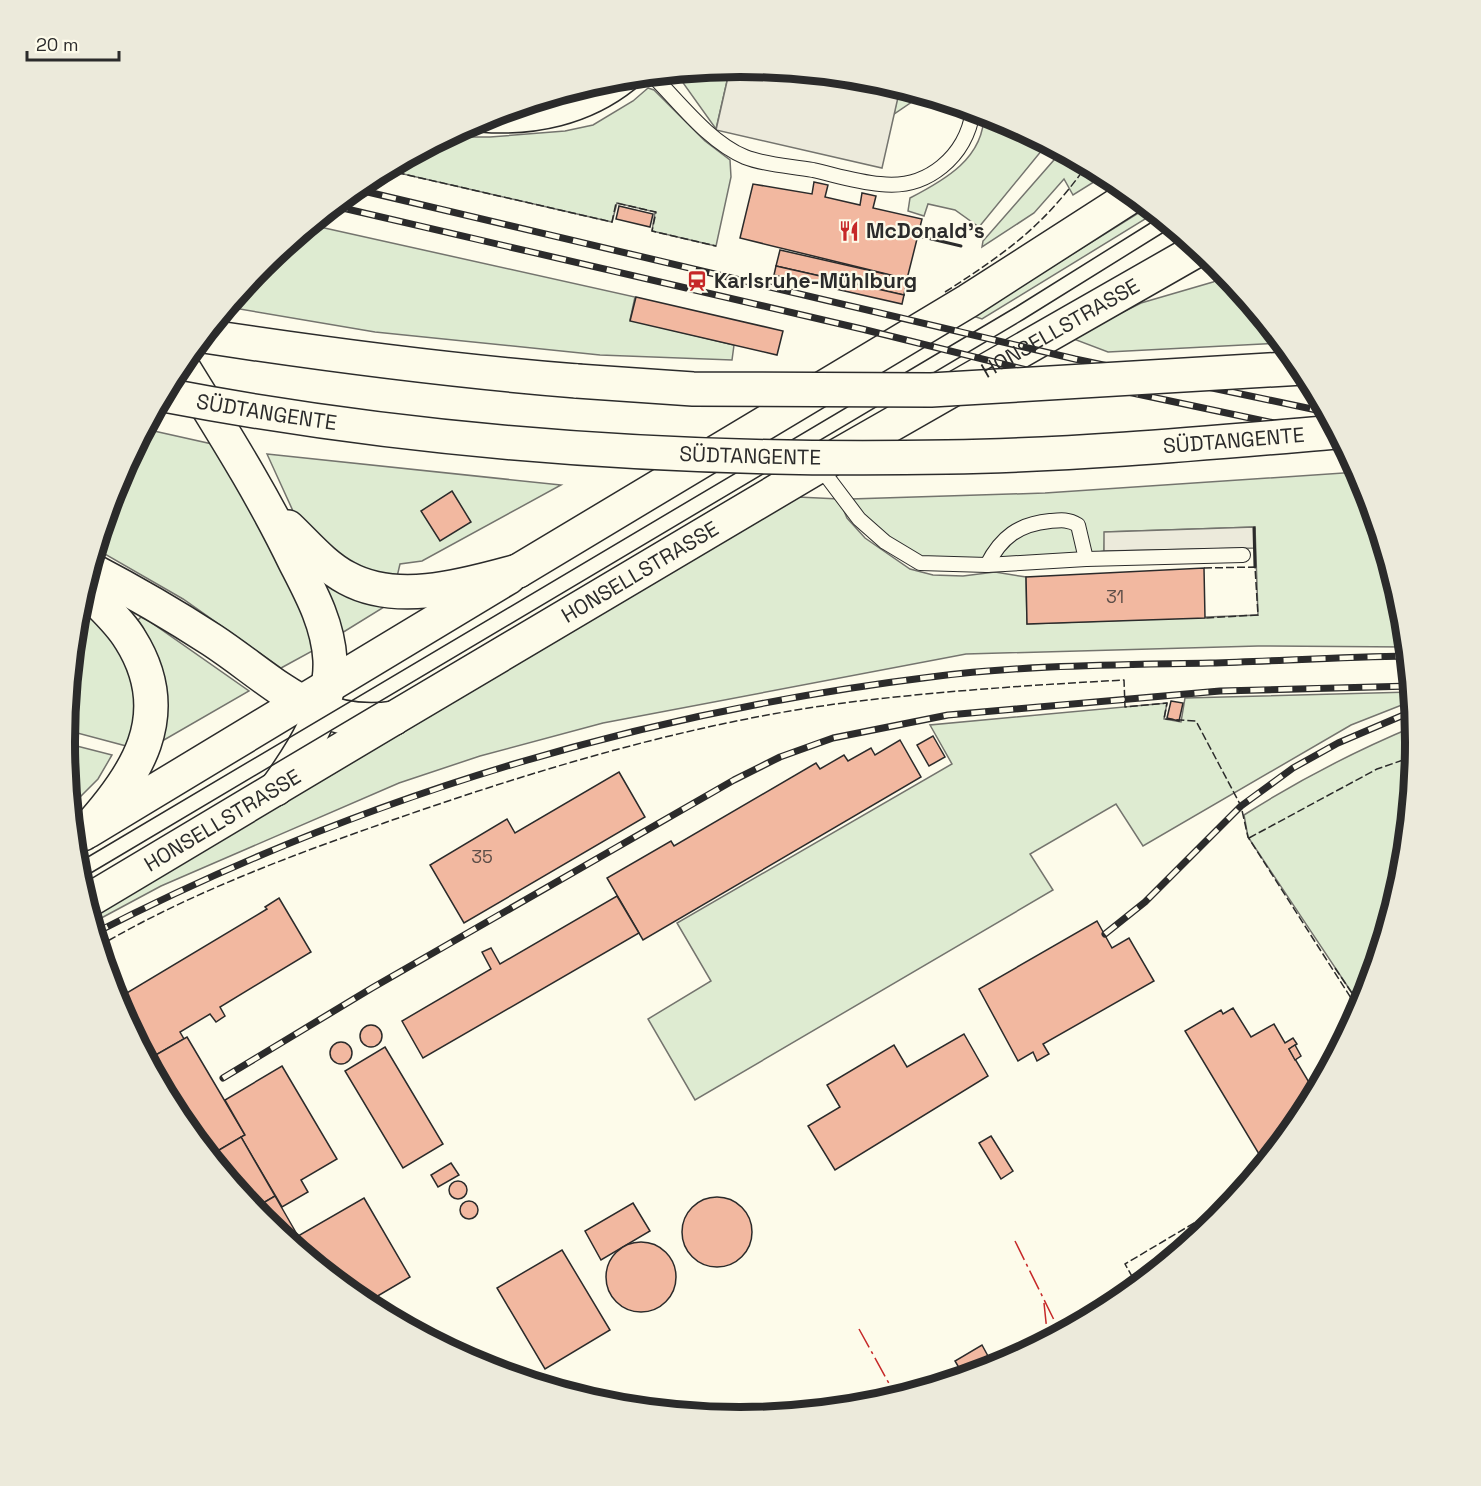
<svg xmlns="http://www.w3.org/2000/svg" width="1481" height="1486" font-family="'Space Grotesk',sans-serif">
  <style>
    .green { fill: #deebd1; stroke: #74746e; stroke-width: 1.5 }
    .parking { fill: #eceadb; stroke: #74746e; stroke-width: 1.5 }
    .building { fill: #f2b8a0; stroke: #2b2b2b; stroke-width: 1.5 }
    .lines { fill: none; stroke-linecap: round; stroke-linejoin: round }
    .lane-casing { stroke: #2b2b2b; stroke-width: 16 }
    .street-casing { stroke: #2b2b2b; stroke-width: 30 }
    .secondary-casing { stroke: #2b2b2b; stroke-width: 36 }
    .primary-casing { stroke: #2b2b2b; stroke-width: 36 }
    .highway-casing { stroke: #2b2b2b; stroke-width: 36 }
    .lane { stroke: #fdfbea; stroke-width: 14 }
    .street { stroke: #fdfbea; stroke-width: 27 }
    .secondary { stroke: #fdfbea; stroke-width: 33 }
    .primary { stroke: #fdfbea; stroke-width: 33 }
    .highway { stroke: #fdfbea; stroke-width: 33 }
    .tram { stroke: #2b2b2b; stroke-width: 1.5 }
    .rail-casing { stroke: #2b2b2b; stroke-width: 7 }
    .rail { stroke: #fdfbea; stroke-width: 4.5; stroke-dasharray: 14; stroke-linecap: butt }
    .highway-bridge-casing { stroke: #2b2b2b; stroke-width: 36; stroke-linecap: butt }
    .highway-bridge { stroke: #fdfbea; stroke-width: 33 }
    .fence { stroke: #2b2b2b; stroke-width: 1.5; stroke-dasharray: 8 3; stroke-linecap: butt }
    .wall { stroke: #2b2b2b; stroke-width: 3 }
    .power { stroke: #c62828; stroke-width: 1.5; stroke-dasharray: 21 4.5 3 4.5; stroke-linecap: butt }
    .labels { text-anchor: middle; stroke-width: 4.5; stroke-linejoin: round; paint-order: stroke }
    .number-label { font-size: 18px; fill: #5d4e48 }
    .poi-label { font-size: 21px; font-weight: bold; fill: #2b2b2b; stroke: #fdfbea; text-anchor: start }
    .street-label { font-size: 21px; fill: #2b2b2b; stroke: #fdfbea }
    .rim { fill: none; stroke: #2b2b2b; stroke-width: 8 }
  </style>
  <rect width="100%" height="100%" fill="#fdfbea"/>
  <g class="green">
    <polygon points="730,68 716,129 676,73"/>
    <polygon points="837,77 873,80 922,95 894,114 898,93 837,79"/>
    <polygon points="648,88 654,90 705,141 730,160 731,177 716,246 652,231 655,212 617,203 612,222 386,170 447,137 490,137 565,131 593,125 633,101"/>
    <path d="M984 114 1000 119 1047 144 979 227 955 210 928 204 924 216 908 211 910 198C945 180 984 158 984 114Z"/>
    <polygon points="1061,152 1105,175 1073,195 1064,179 1034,213 982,247 983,241"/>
    <polygon points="1148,207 1155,213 982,319 973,316"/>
    <polygon points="311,225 635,297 630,320 734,345 732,360 600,355 375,332 228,307 263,265"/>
    <polygon points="1227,275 1283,343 1108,352 1071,338 1141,303 1213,282"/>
    <polygon points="145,429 212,444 283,564 316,649 281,668 183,599 96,549 116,484"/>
    <polygon points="267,454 561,485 422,561 400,564 396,581 371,578 317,543 293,511"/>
    <path d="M1358 472 1365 485 1404 611 1407 647 1258 646 966 654 603 723 480 756 399 783 161 886 92 923 91 918 798 497 839 499 847 518 865 538 910 569 933 575 963 576 995 572 1026 577 1027 624 1258 615 1255 527 1105 532 1104 551 1088 554 1081 524 1032 518 984 562C966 560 934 563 918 557 891 546 865 524 851 499L1045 493Z"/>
    <polygon points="1066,524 1076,530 1082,556 993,561 1018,532"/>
    <polygon points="326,582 389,604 337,636 321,584"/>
    <polygon points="79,606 106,629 126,657 138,714 130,747 66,730"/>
    <polygon points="141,617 149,621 249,691 157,744 137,621"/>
    <polygon points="1411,692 1412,701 1351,725 1143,846 1116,804 1030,854 1053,890 695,1100 648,1019 711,981 677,923 952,764 930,725 1167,703 1164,719 1181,722 1185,698"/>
    <path d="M1415 726 1416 743 1403 875 1362 1008 1248 837 1244 815C1299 780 1355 751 1415 726Z"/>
    <polygon points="65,743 112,755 98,779 71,806"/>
  </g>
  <g class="parking">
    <polygon points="741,67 818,75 899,93 882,168 716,130 730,68"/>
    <polygon points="1255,527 1255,548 1104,551 1104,532"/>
  </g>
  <g class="building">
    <polygon points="814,182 828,185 825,197 860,205 862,193 876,196 873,208 922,219 907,279 740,238 753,184 812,194"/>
    <polygon points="619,206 653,214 650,227 616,219"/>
    <polygon points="780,250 907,279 904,295 776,266"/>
    <polygon points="776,266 904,295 902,304 774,275"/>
    <polygon points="636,297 783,331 777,355 630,321"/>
    <polygon points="452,491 471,522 440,541 421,511"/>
    <polygon points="1204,568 1205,618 1027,624 1026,577"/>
    <polygon points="1171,701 1183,703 1179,721 1167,718"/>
    <polygon points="933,736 945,757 929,766 917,745"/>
    <polygon points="900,740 921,777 643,940 607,878 671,841 674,846 816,763 820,769 844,755 848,761 871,748 875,755"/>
    <polygon points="619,772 645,817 464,923 430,865 507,819 515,833"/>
    <polygon points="1402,834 1407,835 1406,849 1400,849"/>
    <polygon points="1397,878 1402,879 1397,897 1394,896"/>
    <polygon points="617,896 639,933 423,1058 402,1021 491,969 482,952 491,948 500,964"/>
    <polygon points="279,898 311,952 220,1007 225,1016 216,1022 210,1014 180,1032 184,1039 147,1060 115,1000 267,909 265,907"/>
    <polygon points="1097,921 1112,948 1129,938 1154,981 1043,1044 1049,1054 1037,1061 1033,1052 1018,1061 979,989"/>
    <polygon points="1233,1008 1251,1037 1274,1024 1285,1043 1293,1038 1297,1044 1289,1049 1316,1094 1309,1107 1297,1114 1301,1121 1265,1164 1185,1031 1221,1010 1223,1014"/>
    <circle cx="371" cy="1036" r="11"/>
    <polygon points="964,1034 988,1076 835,1170 808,1126 840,1107 827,1085 894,1045 907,1067"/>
    <polygon points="187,1037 245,1135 209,1156 178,1118 147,1060"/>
    <circle cx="341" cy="1053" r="11"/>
    <polygon points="1295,1045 1301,1056 1295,1060 1289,1049"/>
    <polygon points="385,1047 443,1144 403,1168 345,1071"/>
    <polygon points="282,1066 337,1159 301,1180 308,1192 282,1207 241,1137 245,1135 225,1100"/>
    <polygon points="991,1136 1013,1171 1001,1179 979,1143"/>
    <polygon points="241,1137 275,1196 253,1209 209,1156"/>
    <polygon points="451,1163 459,1175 438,1187 431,1175"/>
    <circle cx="458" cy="1190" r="9"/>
    <polygon points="275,1196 298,1236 314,1264 262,1221 253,1209"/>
    <circle cx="717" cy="1232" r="35"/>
    <polygon points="364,1198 410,1277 364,1304 314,1264 298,1236"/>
    <circle cx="469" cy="1210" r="9"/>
    <polygon points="633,1203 650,1231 601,1260 585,1231"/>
    <circle cx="641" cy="1277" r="35"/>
    <polygon points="562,1250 610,1330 545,1369 497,1288"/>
    <polygon points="982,1345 995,1369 965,1378 955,1361"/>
  </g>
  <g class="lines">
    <g class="lane-casing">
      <g id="lane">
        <path d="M653 76C680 103 709 142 745 157 765 165 791 166 813 170 835 175 857 182 880 184 928 190 966 156 973 111"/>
        <polyline points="819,466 859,519 885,542 920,563 987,565 1086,559 1243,555"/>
        <path d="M987 565C1001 537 1019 524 1050 521 1061 520 1068 519 1078 525L1086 559"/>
      </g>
    </g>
    <g class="street-casing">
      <path id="street" d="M482 118C533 122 585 111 626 78"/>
    </g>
    <g class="secondary-casing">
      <g id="secondary">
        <polyline points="88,831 509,577"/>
        <path id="s1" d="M86 902 394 718"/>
      </g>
    </g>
    <g class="primary-casing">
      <g id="primary">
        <polyline points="518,571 968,301 1133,195"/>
        <path id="s2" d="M394 718 819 466 1199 249"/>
      </g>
    </g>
    <g class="highway-casing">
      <g id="highway">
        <path d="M204 336C329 355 452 371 577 381"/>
        <path d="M181 364C221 429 262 493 295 562 311 593 328 624 330 660 332 707 302 753 276 789"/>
        <path d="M288 527C307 545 324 566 347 578 398 606 466 585 518 571"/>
        <path d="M90 569C132 591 172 614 212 640 273 680 314 730 394 718"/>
        <path d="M83 834C136 777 178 715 130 639 118 619 100 605 85 588"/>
      </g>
    </g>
    <use href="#lane" class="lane"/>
    <use href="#street" class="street"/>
    <use href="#secondary" class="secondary"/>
    <use href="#primary" class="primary"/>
    <use href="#highway" class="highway"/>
    <g class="tram">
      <polyline points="76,864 1016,307 1160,217"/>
      <polyline points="79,880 1024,319 1172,227"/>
    </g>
    <g class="rail-casing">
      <g id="rail">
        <polyline points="355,189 1075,359 1326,412"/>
        <polyline points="334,206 862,329 1043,374 1340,437"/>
        <path d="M95 933C357 798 639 713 931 677 1023 665 1118 665 1210 663 1276 661 1342 657 1408 656"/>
        <polyline points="1105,934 1145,902 1241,806 1293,768 1338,743 1413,711"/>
        <polyline points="223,1078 372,988 734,780 780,757 833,738 948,715 1220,691 1411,686"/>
      </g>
    </g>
    <use href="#rail" class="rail"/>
    <g class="highway-bridge-casing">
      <g id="highway-bridge">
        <polyline points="577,381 693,389 931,390 1303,368"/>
        <path id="s3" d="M164 395C421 444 685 462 947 457 1077 455 1207 443 1337 432"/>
      </g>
    </g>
    <use href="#highway-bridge" class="highway-bridge"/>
    <g class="fence">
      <polyline points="386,170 612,222 616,203 656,212 652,231 716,246"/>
      <path d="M945 292C1007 252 1043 227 1087 165"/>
      <polyline points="1204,568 1255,567 1258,615 1205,618"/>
      <polyline points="1249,838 1377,769 1415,756"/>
      <path d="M99 946C188 894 287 857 384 823 535 770 692 722 851 702 942 691 1033 685 1124 680L1125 707 1167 703 1164 719 1196 721 1241 806 1248 837 1360 1012"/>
      <polyline points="1335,968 1362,1008"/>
      <polyline points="1138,1287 1125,1264 1238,1197"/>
    </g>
    <g class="wall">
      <polyline points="919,236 961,246"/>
      <polyline points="1254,528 1255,567"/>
    </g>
    <g class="power">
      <polyline points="1015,1241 1058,1328"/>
      <polyline points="1044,1303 1048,1341"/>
      <polyline points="859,1329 897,1398"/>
    </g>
  </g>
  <defs>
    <g id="restaurant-bare" transform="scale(1.62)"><path d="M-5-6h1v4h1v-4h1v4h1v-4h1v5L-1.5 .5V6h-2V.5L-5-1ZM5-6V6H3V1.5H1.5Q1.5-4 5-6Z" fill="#c62828" stroke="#fdfbea" stroke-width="2.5" paint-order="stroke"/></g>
    <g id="station-bare" transform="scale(1.62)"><path d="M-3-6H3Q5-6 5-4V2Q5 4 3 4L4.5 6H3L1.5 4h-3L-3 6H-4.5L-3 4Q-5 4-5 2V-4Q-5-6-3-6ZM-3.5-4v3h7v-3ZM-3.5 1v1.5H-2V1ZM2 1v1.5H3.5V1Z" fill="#c62828" stroke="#fdfbea" stroke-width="2.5" paint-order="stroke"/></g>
  </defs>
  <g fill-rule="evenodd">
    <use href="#restaurant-bare" x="849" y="231"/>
    <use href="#station-bare" x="697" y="281"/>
  </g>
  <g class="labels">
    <g class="number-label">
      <text x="1115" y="603">31</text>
      <text x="482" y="863">35</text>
    </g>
    <g class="poi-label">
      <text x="866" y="238">McDonald's</text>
      <text x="714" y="288">Karlsruhe-Mühlburg</text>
    </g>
    <g class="street-label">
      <text dy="7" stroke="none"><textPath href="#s2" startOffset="772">HONSELLSTRASSE</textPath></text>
      <text dy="7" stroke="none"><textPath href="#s3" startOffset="104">SÜDTANGENTE</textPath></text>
      <text dy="7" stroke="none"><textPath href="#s3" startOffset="1074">SÜDTANGENTE</textPath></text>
      <text dy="7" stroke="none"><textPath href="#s3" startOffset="590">SÜDTANGENTE</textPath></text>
      <text dy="7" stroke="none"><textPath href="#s2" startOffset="286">HONSELLSTRASSE</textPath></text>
      <text dy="7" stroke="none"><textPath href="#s1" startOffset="159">HONSELLSTRASSE</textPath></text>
    </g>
  </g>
  <path d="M0 0H1481V1486H0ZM75 742a665 665 0 1 1 1330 0a665 665 0 1 1-1330 0Z" fill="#eceadb" fill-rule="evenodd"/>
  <path class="rim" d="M75 742a665 665 0 1 1 1330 0a665 665 0 1 1-1330 0Z"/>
  <path d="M27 51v9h92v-9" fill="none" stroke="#2b2b2b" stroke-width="3"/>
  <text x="36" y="51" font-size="18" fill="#2b2b2b" stroke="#fdfbea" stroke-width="4.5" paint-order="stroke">20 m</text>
</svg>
